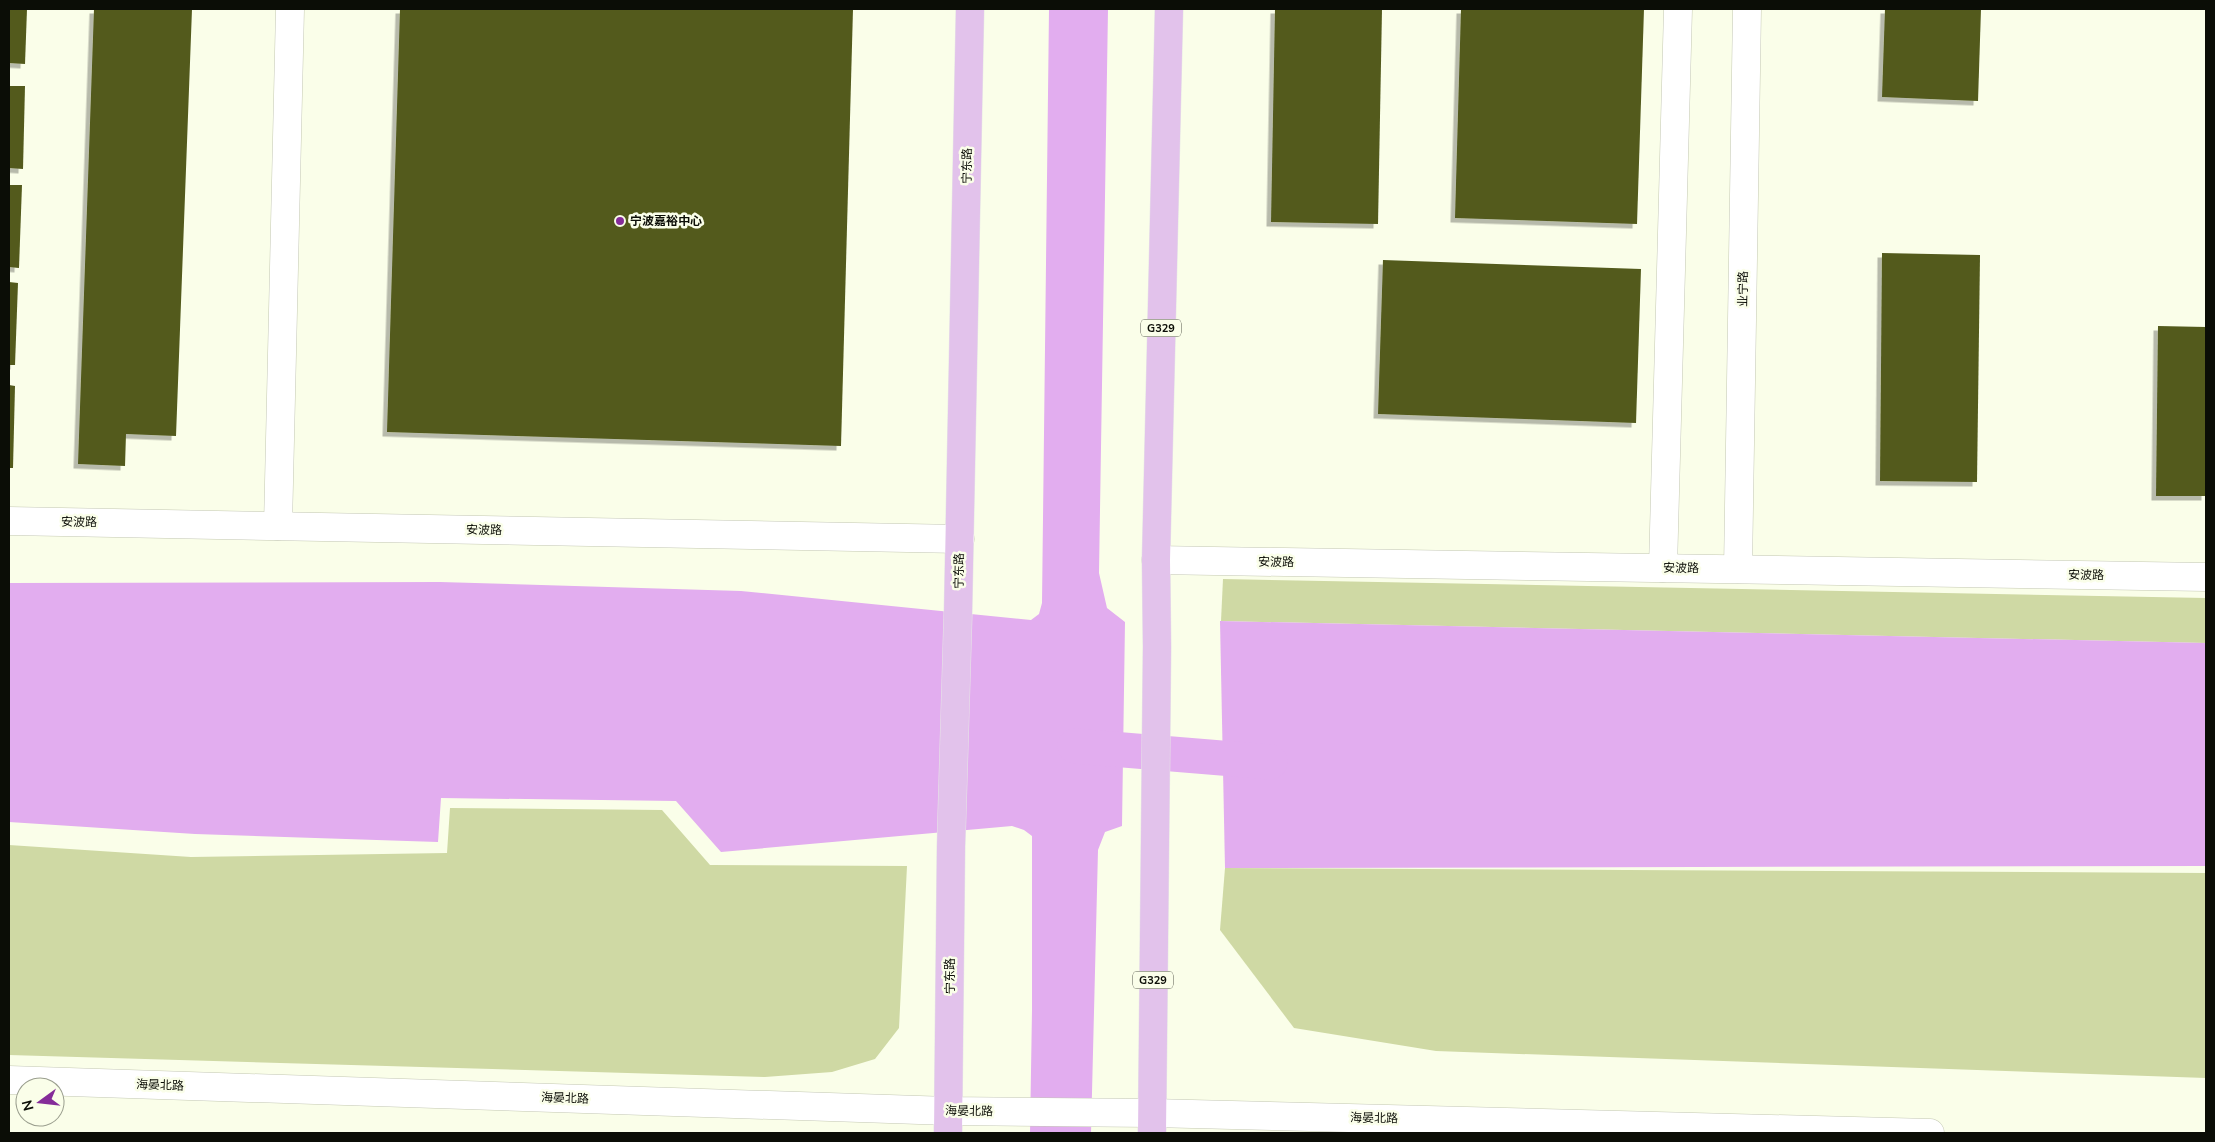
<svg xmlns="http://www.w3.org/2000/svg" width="2215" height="1142" font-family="'Nunito Sans','Noto Sans SC',sans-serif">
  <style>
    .green { fill: #cfd9a4 }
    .water { fill: #e2adef }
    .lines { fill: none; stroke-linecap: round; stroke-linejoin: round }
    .canal { stroke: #e2adef; stroke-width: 35 }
    .building { fill: #525a1c; filter: url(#shadow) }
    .minor-casing { stroke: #c4c8b4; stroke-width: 29 }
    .tertiary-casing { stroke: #c4c8b4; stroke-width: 29 }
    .secondary-casing { stroke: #c4c8b4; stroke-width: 29 }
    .primary-casing { stroke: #e7e7e6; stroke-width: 29 }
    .minor { stroke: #fff; stroke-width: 28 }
    .tertiary { stroke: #fff; stroke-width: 28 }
    .secondary { stroke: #fff; stroke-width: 28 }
    .primary { stroke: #e2c2eb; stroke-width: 28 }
    .poi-dot { fill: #852c99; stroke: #fafee9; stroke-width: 2 }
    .labels { text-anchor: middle; stroke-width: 5; stroke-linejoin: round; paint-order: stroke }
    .shield { fill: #fafee9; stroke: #53554a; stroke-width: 1 }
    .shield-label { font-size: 11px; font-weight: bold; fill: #0b0d06 }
    .street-label { font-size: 12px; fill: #0b0d06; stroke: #fafee9 }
    .poi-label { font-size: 12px; font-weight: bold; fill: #0b0d06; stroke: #fafee9; text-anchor: start }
  </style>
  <defs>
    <filter id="shadow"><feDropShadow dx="-4.5" dy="4.5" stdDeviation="0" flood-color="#0004"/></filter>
  </defs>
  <rect width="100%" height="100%" fill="#fafee9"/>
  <g class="green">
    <polygon points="1223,579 2206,598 2206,643 1221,621"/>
    <polygon points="450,808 662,810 710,865 907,866 899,1028 875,1059 832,1072 765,1077 9,1055 9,845 191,857 447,853"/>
    <polygon points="1225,868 2206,873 2206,1078 1436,1051 1294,1028 1220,930"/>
  </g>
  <g class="water">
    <polygon points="1049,9 1108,9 1099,573 1107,608 1125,622 1122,826 1105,832 1098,850 1091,1133 1030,1133 1032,1010 1032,836 1024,830 1012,826 721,852 676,801 441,798 438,842 195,834 9,822 9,583 440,582 741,591 1031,620 1039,614 1042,603"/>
    <polygon points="1220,621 2206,643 2206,866 1225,868"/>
  </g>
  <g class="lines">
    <polyline class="canal" points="1075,746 1270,762"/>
  </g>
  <g class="building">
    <polygon points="9,9 27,9 25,64 9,63"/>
    <polygon points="94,9 192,9 176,436 126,434 125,466 78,464"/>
    <polygon points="400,9 853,9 841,446 387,432"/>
    <polygon points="1275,9 1382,9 1378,224 1271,222"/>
    <polygon points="1461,9 1644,9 1637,224 1455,218"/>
    <polygon points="1885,9 1981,9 1978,101 1882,97"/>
    <polygon points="9,86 25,86 23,169 9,168"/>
    <polygon points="9,185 22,185 19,268 9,267"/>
    <polygon points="1882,253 1980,255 1977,482 1880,481"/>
    <polygon points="1383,260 1641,269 1636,423 1378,414"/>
    <polygon points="9,282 18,283 15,365 9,365"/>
    <polygon points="2158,326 2206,327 2206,496 2156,496"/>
    <polygon points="9,385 15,386 13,468 9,468"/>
  </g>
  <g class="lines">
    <g class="minor-casing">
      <g id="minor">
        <polyline points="9,521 960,539"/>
        <polyline points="278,526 290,9"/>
      </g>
    </g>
    <g class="tertiary-casing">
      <g id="tertiary">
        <polyline points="1156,560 2206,577"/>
        <polyline points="1663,568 1678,9"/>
        <polyline points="1738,569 1747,9"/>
      </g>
    </g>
    <g class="secondary-casing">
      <polyline id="secondary" points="9,1080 949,1111 1152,1113 1930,1133"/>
    </g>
    <g class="primary-casing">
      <g id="primary">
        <polyline points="948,1133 951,847 958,614 970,9"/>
        <polyline points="1152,1133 1157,647 1156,560 1169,9"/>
      </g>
    </g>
    <use href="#minor" class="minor"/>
    <use href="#tertiary" class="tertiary"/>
    <use href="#secondary" class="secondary"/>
    <use href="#primary" class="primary"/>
  </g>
  <circle class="poi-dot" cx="620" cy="221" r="5"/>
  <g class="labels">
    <g class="shield">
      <rect x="1141" y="319.5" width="40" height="17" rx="4"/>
      <rect x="1133" y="971.5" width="40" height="17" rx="4"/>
    </g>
    <g class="shield-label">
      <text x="1161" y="332">G329</text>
      <text x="1153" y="984">G329</text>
    </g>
    <g class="street-label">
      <text transform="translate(967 166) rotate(-89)" y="4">宁东路</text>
      <text transform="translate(1743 289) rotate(-89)" y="4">业宁路</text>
      <text transform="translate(79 522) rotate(1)" y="4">安波路</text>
      <text transform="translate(484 530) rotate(1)" y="4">安波路</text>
      <text transform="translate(1276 562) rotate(1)" y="4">安波路</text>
      <text transform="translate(1681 568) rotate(1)" y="4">安波路</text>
      <text transform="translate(959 571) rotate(-89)" y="4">宁东路</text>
      <text transform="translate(2086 575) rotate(1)" y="4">安波路</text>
      <text transform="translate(950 976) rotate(-90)" y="4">宁东路</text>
      <text transform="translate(160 1085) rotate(2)" y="4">海晏北路</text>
      <text transform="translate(565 1098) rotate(2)" y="4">海晏北路</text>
      <text transform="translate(969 1111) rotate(1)" y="4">海晏北路</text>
      <text transform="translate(1374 1118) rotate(1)" y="4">海晏北路</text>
    </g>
    <g class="poi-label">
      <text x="630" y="225">宁波嘉裕中心</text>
    </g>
  </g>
  <rect width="2215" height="1142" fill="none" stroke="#0b0d06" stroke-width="20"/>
  <g transform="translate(40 1102) rotate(255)"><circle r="24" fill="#fafee9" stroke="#9a9e8e"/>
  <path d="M0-4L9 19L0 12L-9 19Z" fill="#852c99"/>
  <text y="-8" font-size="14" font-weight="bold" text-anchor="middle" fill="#0b0d06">N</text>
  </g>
</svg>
